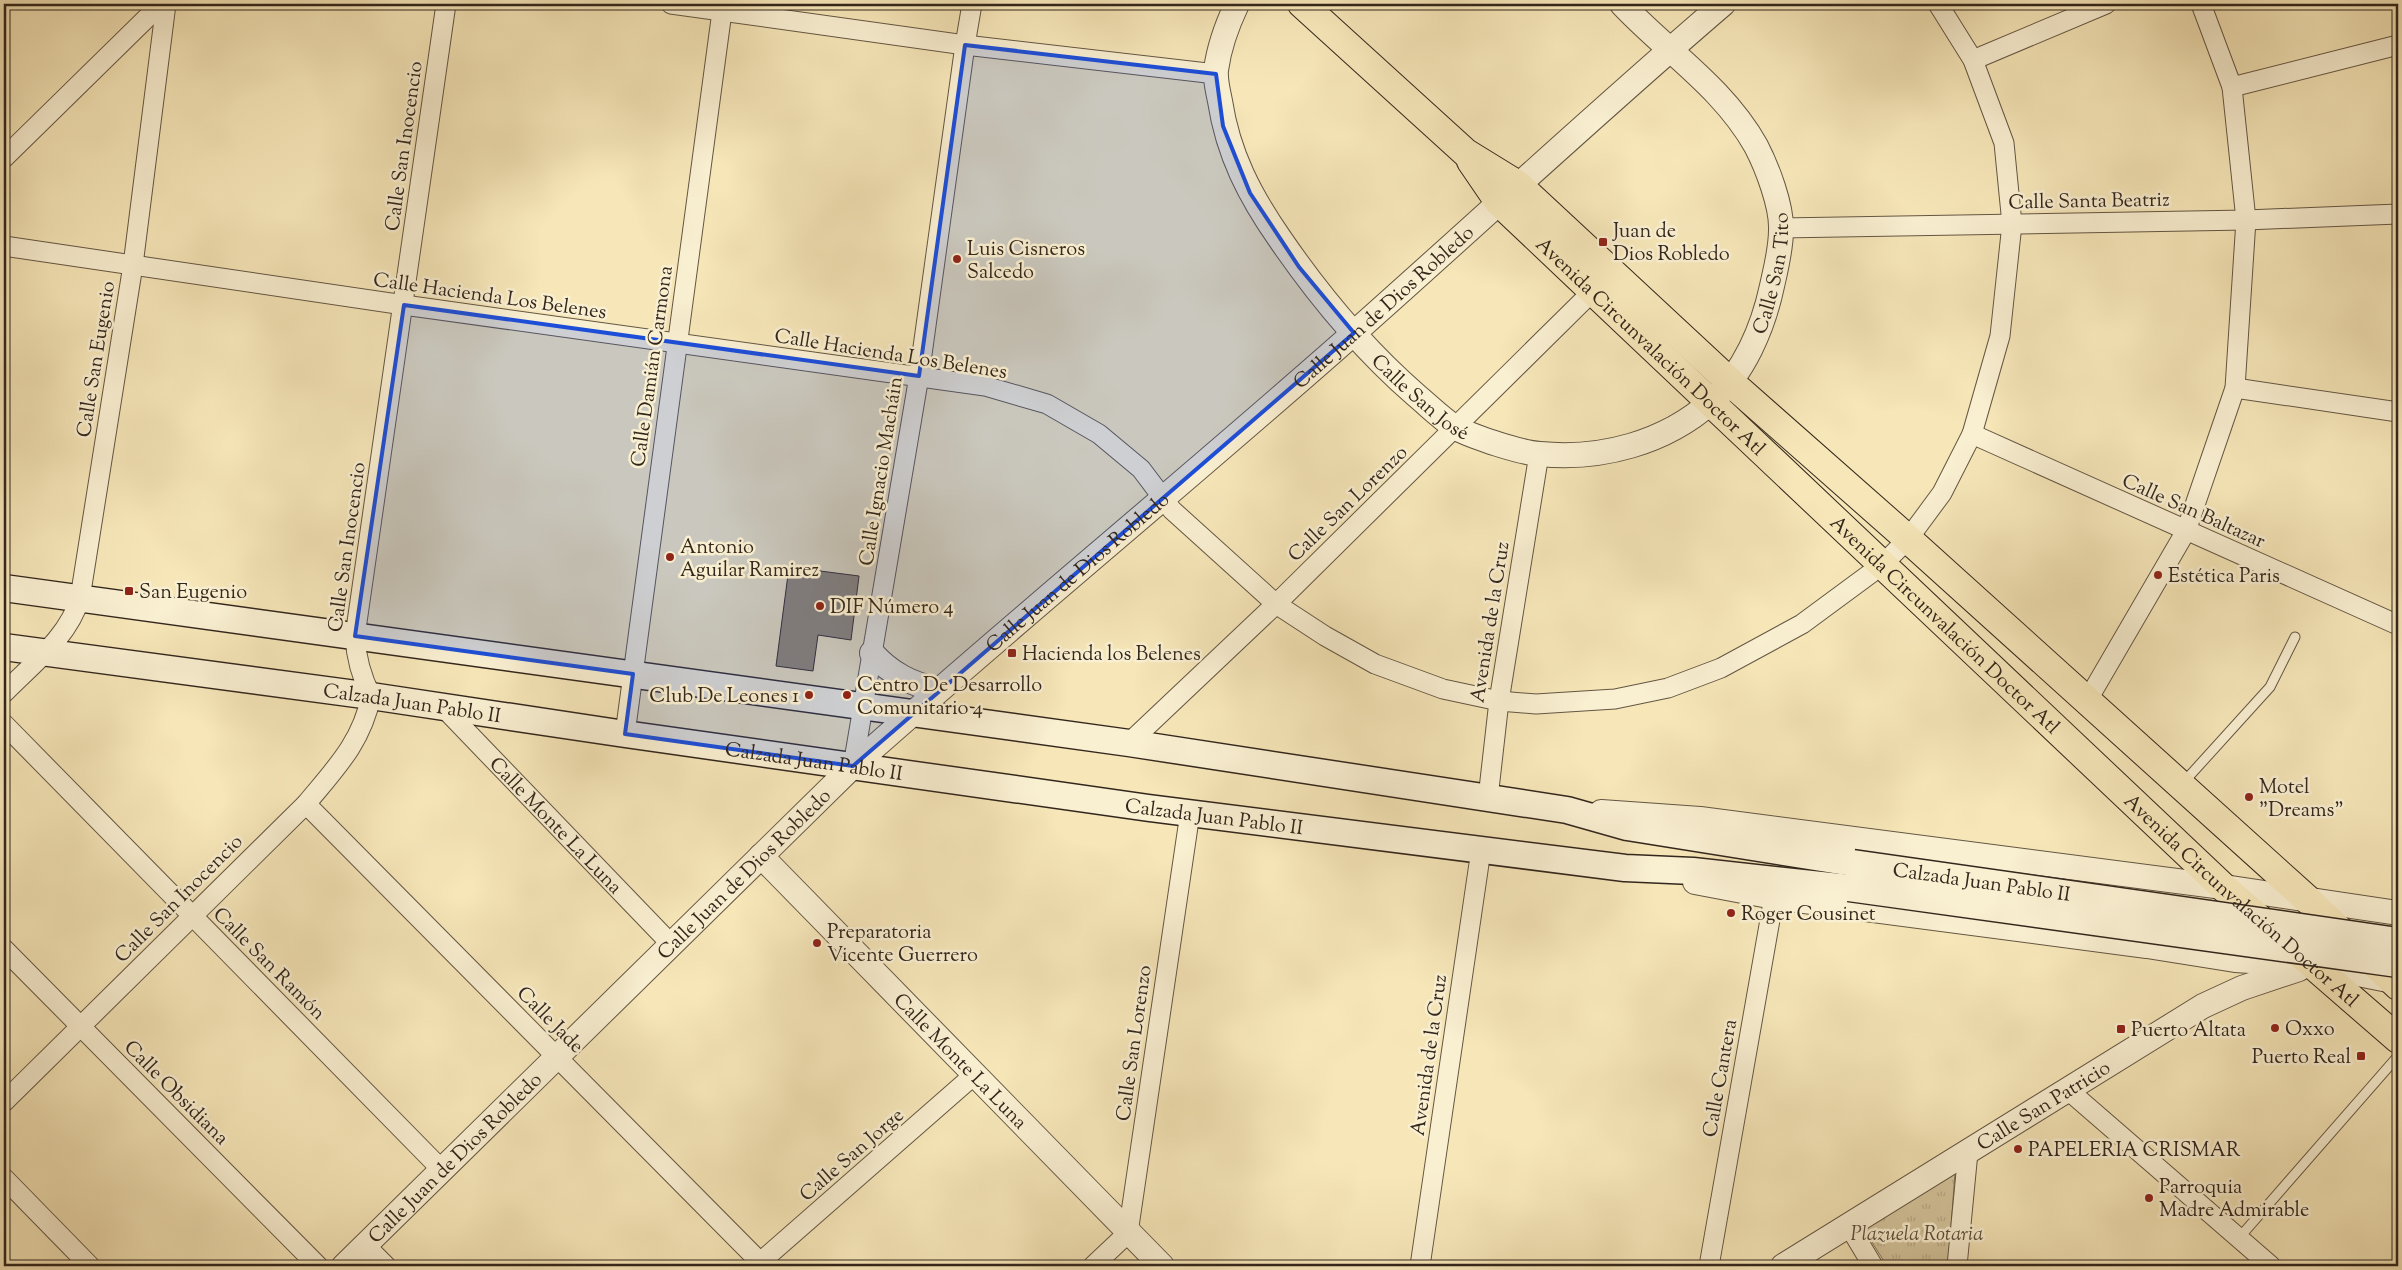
<svg xmlns="http://www.w3.org/2000/svg" width="2402" height="1270" font-family="'Sorts Mill Goudy',serif">
  <style>
    .grass { fill: url(#grass-tufts); stroke: #84765c }
    .building { fill: #988a6d; stroke: #33261c }
    .lines { fill: none; stroke-linecap: round; stroke-linejoin: round }
    .service-casing { stroke: #645643; stroke-width: 11 }
    .minor-casing { stroke: #645643; stroke-width: 21 }
    .tertiary-casing { stroke: #645643; stroke-width: 26 }
    .secondary-casing { stroke: #33261c; stroke-width: 29 }
    .primary-casing { stroke: #33261c; stroke-width: 30 }
    .service { stroke: #f9efd1; stroke-width: 9 }
    .minor { stroke: #f9efd1; stroke-width: 19 }
    .tertiary { stroke: #f9efd1; stroke-width: 24 }
    .secondary { stroke: #f9efd1; stroke-width: 26 }
    .primary { stroke: #f6e6b8; stroke-width: 28 }
    .secondary-bridge-casing { stroke: #33261c; stroke-width: 29; stroke-linecap: butt }
    .secondary-bridge { stroke: #f9efd1; stroke-width: 26 }
    .marked { fill: #1d4ed8; fill-opacity: 0.2; stroke: #1d4ed8; stroke-width: 4; stroke-linejoin: round }
    .poi-dot { fill: #8f2418; stroke: #f9efd1; stroke-width: 2 }
    .labels { text-anchor: middle; stroke-width: 5; stroke-linejoin: round; paint-order: stroke }
    .street-label { font-size: 20px; fill: #33261c; stroke: #f9efd1 }
    .poi-label { font-size: 20px; fill: #33261c; stroke: #f9efd1; text-anchor: start }
    .park-label { font-size: 20px; font-style: italic; fill: #5c4e3c; stroke: #f9efd1 }
  </style>
  <defs>
    <pattern id="grass-tufts" width="24" height="20" patternUnits="userSpaceOnUse" patternTransform="scale(1.25)"><rect width="24" height="20" fill="#d5c59d"/><path d="M3 7l-1-3M5 7V3M7 7l1-3M15 17l-1-3M17 17v-4M19 17l1-3" fill="none" stroke="#b7a987"/></pattern>
  </defs>
  <rect width="100%" height="100%" fill="#f6e6b8"/>
  <filter id="stains"><feTurbulence type="fractalNoise" baseFrequency=".004" numOctaves="4"/><feColorMatrix values="0 0 0 0 .2 0 0 0 0 .09 0 0 0 0 .02 0 0 0 .5 -.17"/></filter>
  <radialGradient id="worn" r=".72"><stop offset=".6" stop-color="#630" stop-opacity="0"/><stop offset="1" stop-color="#630" stop-opacity=".3"/></radialGradient>
  <polygon class="grass" points="1955,1173 1948,1266 1887,1266 1863,1228"/>
  <polygon class="building" points="789,567 859,576 851,640 818,635 813,671 776,666"/>
  <g class="lines">
    <g class="service-casing">
      <g id="service">
        <polyline points="2183,783 2270,687 2295,637"/>
        <polyline points="2239,1238 2398,1056"/>
      </g>
    </g>
    <g class="minor-casing">
      <g id="minor">
        <polyline points="671,4 965,45 1216,74"/>
        <polyline points="1973,60 2106,4"/>
        <polyline points="2232,87 2398,45"/>
        <polyline points="4,158 161,4"/>
        <polyline points="1781,228 2246,220 2398,214"/>
        <polyline points="4,246 404,305 985,386 1047,404 1099,434 1141,469 1172,510 1276,604 1325,636 1375,664 1443,689 1499,701 1536,704 1615,699 1668,688 1721,668 1802,624 1882,565 1908,539 1942,493 1972,434 2000,336 2012,224 2004,143 1973,60 1938,4"/>
        <polyline points="2235,388 2398,412"/>
        <polyline points="1972,434 2398,625"/>
        <path d="M4 693C32 664 68 638 80 598L133 265 166 4"/>
        <polyline points="2087,701 2186,531 2235,388 2246,220 2232,87 2201,4"/>
        <path id="s1" d="M442 706 671 944"/>
        <polyline points="4,724 442,1170"/>
        <polyline points="625,734 723,4"/>
        <polyline points="1129,743 1276,604 1593,291"/>
        <polyline points="853,766 919,376 965,45 972,4"/>
        <polyline points="1488,798 1499,701 1539,454"/>
        <polyline points="306,804 764,1266"/>
        <polyline points="4,949 318,1266"/>
        <polyline points="2068,1090 2271,1266"/>
        <path d="M4 1102 306 804C335 769 362 742 371 696 361 676 356 658 355 636L446 4"/>
        <polyline points="4,1178 90,1266"/>
        <polyline points="1849,1226 1873,1266"/>
        <polyline points="365,1245 386,1266"/>
        <polyline points="756,1266 974,1075"/>
        <polyline points="1093,1266 1128,1233 1190,813"/>
        <polyline points="1420,1266 1481,850"/>
        <polyline points="1709,1266 1774,897"/>
        <polyline points="1957,1266 1968,1152"/>
      </g>
    </g>
    <g class="tertiary-casing">
      <g id="tertiary">
        <path id="s2" d="M1237 4C1227 25 1219 47 1216 70 1215 80 1218 91 1220 101 1228 154 1250 196 1280 239 1319 296 1364 350 1417 396 1429 406 1442 419 1456 428 1467 434 1480 438 1491 442 1507 447 1524 453 1540 454 1601 460 1665 443 1711 402 1744 373 1763 328 1772 286 1776 268 1781 249 1781 230 1782 206 1767 167 1756 146 1723 87 1666 51 1622 4"/>
        <path d="M872 653C891 674 911 684 938 690"/>
        <polyline points="1601,812 1700,819 2223,887 2398,913"/>
        <path id="s3" d="M761 856 1162 1266"/>
        <polyline points="1695,882 1774,897 2147,946 2235,960 2313,965 2398,982"/>
        <path id="s4" d="M344 1266 853 766C1018 619 1189 479 1354 333 1478 223 1598 111 1723 4"/>
        <path id="s5" d="M1783 1266 2203 1006 2242 988 2299 969"/>
      </g>
    </g>
    <g class="secondary-casing">
      <g id="secondary">
        <polyline points="4,588 1129,743 1567,810 1627,827 1853,863"/>
        <path id="s6" d="M4 647 371 696 625 734 1149 808 1625 868 1693 871 1849 888"/>
      </g>
    </g>
    <g class="primary-casing">
      <g id="primary">
        <polyline points="1302,4 1466,153 1518,185 1730,382 1908,539 2308,900 2398,986"/>
        <path id="s7" d="M1471 161 1499 202 1593 291 2223 887 2398 1039"/>
      </g>
    </g>
    <use href="#service" class="service"/>
    <use href="#minor" class="minor"/>
    <use href="#tertiary" class="tertiary"/>
    <use href="#secondary" class="secondary"/>
    <use href="#primary" class="primary"/>
    <g class="secondary-bridge-casing">
      <g id="secondary-bridge">
        <path id="s8" d="M1853 863 2398 941"/>
        <polyline points="1849,888 2398,964"/>
      </g>
    </g>
    <use href="#secondary-bridge" class="secondary-bridge"/>
  </g>
  <path class="marked" d="M965 45 1216 74 1223 126 1250 193 1299 267 1354 333 853 766 625 734 633 674 355 636 404 305 919 376Z"/>
  <g class="poi-dot">
    <rect x="1598" y="237" width="10" height="10" rx="2.5"/>
    <circle cx="957" cy="259" r="5"/>
    <circle cx="670" cy="557" r="5"/>
    <circle cx="2158" cy="575" r="5"/>
    <rect x="124" y="586" width="10" height="10" rx="2.5"/>
    <circle cx="820" cy="606" r="5"/>
    <rect x="1007" y="648" width="10" height="10" rx="2.5"/>
    <circle cx="809" cy="695" r="5"/>
    <circle cx="847" cy="695" r="5"/>
    <circle cx="2249" cy="797" r="5"/>
    <circle cx="1731" cy="913" r="5"/>
    <circle cx="817" cy="943" r="5"/>
    <circle cx="2275" cy="1028" r="5"/>
    <rect x="2116" y="1024" width="10" height="10" rx="2.5"/>
    <rect x="2356" y="1051" width="10" height="10" rx="2.5"/>
    <circle cx="2018" cy="1149" r="5"/>
    <circle cx="2149" cy="1198" r="5"/>
  </g>
  <g class="labels">
    <g class="street-label">
      <text transform="translate(403 146) rotate(-82)" y="7">Calle San Inocencio</text>
      <text transform="translate(2089 200) rotate(-1)" y="7">Calle Santa Beatriz</text>
      <text dy="7" stroke="none"><textPath href="#s2" startOffset="930">Calle San Tito</textPath></text>
      <text transform="translate(490 295) rotate(8)" y="7">Calle Hacienda Los Belenes</text>
      <text dy="7" stroke="none"><textPath href="#s4" startOffset="1415">Calle Juan de Dios Robledo</textPath></text>
      <text dy="7" stroke="none"><textPath href="#s7" startOffset="259">Avenida Circunvalación Doctor Atl</textPath></text>
      <text transform="translate(891 353) rotate(9)" y="7">Calle Hacienda Los Belenes</text>
      <text transform="translate(95 359) rotate(-81)" y="7">Calle San Eugenio</text>
      <text transform="translate(651 366) rotate(-82)" y="7">Calle Damián Carmona</text>
      <text dy="7" stroke="none"><textPath href="#s2" startOffset="465">Calle San José</textPath></text>
      <text transform="translate(880 471) rotate(-81)" y="7">Calle Ignacio Macháin</text>
      <text transform="translate(1347 503) rotate(-44)" y="7">Calle San Lorenzo</text>
      <text transform="translate(2194 510) rotate(24)" y="7">Calle San Baltazar</text>
      <text transform="translate(346 547) rotate(-82)" y="7">Calle San Inocencio</text>
      <text dy="7" stroke="none"><textPath href="#s4" startOffset="1010">Calle Juan de Dios Robledo</textPath></text>
      <text transform="translate(1489 622) rotate(-81)" y="7">Avenida de la Cruz</text>
      <text dy="7" stroke="none"><textPath href="#s7" startOffset="664">Avenida Circunvalación Doctor Atl</textPath></text>
      <text dy="7" stroke="none"><textPath href="#s6" startOffset="412">Calzada Juan Pablo II</textPath></text>
      <text dy="7" stroke="none"><textPath href="#s6" startOffset="818">Calzada Juan Pablo II</textPath></text>
      <text dy="7" stroke="none"><textPath href="#s6" startOffset="1222">Calzada Juan Pablo II</textPath></text>
      <text dy="7" stroke="none"><textPath href="#s1" startOffset="165">Calle Monte La Luna</textPath></text>
      <text dy="7" stroke="none"><textPath href="#s4" startOffset="560">Calle Juan de Dios Robledo</textPath></text>
      <text dy="7" stroke="none"><textPath href="#s8" startOffset="130">Calzada Juan Pablo II</textPath></text>
      <text transform="translate(178 898) rotate(-45)" y="7">Calle San Inocencio</text>
      <text dy="7" stroke="none"><textPath href="#s7" startOffset="1069">Avenida Circunvalación Doctor Atl</textPath></text>
      <text transform="translate(270 963) rotate(45)" y="7">Calle San Ramón</text>
      <text transform="translate(551 1019) rotate(45)" y="7">Calle Jade</text>
      <text transform="translate(1133 1043) rotate(-82)" y="7">Calle San Lorenzo</text>
      <text transform="translate(1428 1055) rotate(-82)" y="7">Avenida de la Cruz</text>
      <text dy="7" stroke="none"><textPath href="#s3" startOffset="286">Calle Monte La Luna</textPath></text>
      <text transform="translate(1719 1078) rotate(-80)" y="7">Calle Cantera</text>
      <text transform="translate(177 1092) rotate(45)" y="7">Calle Obsidiana</text>
      <text dy="7" stroke="none"><textPath href="#s5" startOffset="306">Calle San Patricio</textPath></text>
      <text transform="translate(851 1154) rotate(-41)" y="7">Calle San Jorge</text>
      <text dy="7" stroke="none"><textPath href="#s4" startOffset="155">Calle Juan de Dios Robledo</textPath></text>
    </g>
    <g class="poi-label">
      <text x="1613" y="237">Juan de<tspan x="1613" dy="23">Dios Robledo</tspan></text>
      <text x="967" y="255">Luis Cisneros<tspan x="967" dy="23">Salcedo</tspan></text>
      <text x="680" y="553">Antonio<tspan x="680" dy="23">Aguilar Ramirez</tspan></text>
      <text x="2168" y="582">Estética Paris</text>
      <text x="139" y="598">San Eugenio</text>
      <text x="830" y="613">DIF Número 4</text>
      <text x="1022" y="660">Hacienda los Belenes</text>
      <text x="857" y="691">Centro De Desarrollo<tspan x="857" dy="23">Comunitario 4</tspan></text>
      <text x="799" y="702" text-anchor="end">Club De Leones 1</text>
      <text x="2259" y="793">Motel<tspan x="2259" dy="23">"Dreams"</tspan></text>
      <text x="1741" y="920">Roger Cousinet</text>
      <text x="827" y="938">Preparatoria<tspan x="827" dy="23">Vicente Guerrero</tspan></text>
      <text x="2285" y="1035">Oxxo</text>
      <text x="2131" y="1036">Puerto Altata</text>
      <text x="2351" y="1063" text-anchor="end">Puerto Real</text>
      <text x="2028" y="1156">PAPELERIA CRISMAR</text>
      <text x="2159" y="1193">Parroquia<tspan x="2159" dy="23">Madre Admirable</tspan></text>
    </g>
    <g class="park-label">
      <text x="1917" y="1240">Plazuela Rotaria</text>
    </g>
  </g>
  <rect width="2402" height="1270" fill="none" stroke="#f6e6b8" stroke-width="20"/>
  <rect x="5" y="5" width="2392" height="1260" fill="none" stroke="#33261c" stroke-width="2.5"/>
  <rect x="10" y="10" width="2382" height="1250" fill="none" stroke="#33261c"/>
  <rect width="100%" height="100%" filter="url(#stains)"/>
  <rect width="100%" height="100%" fill="url(#worn)"/>
</svg>
